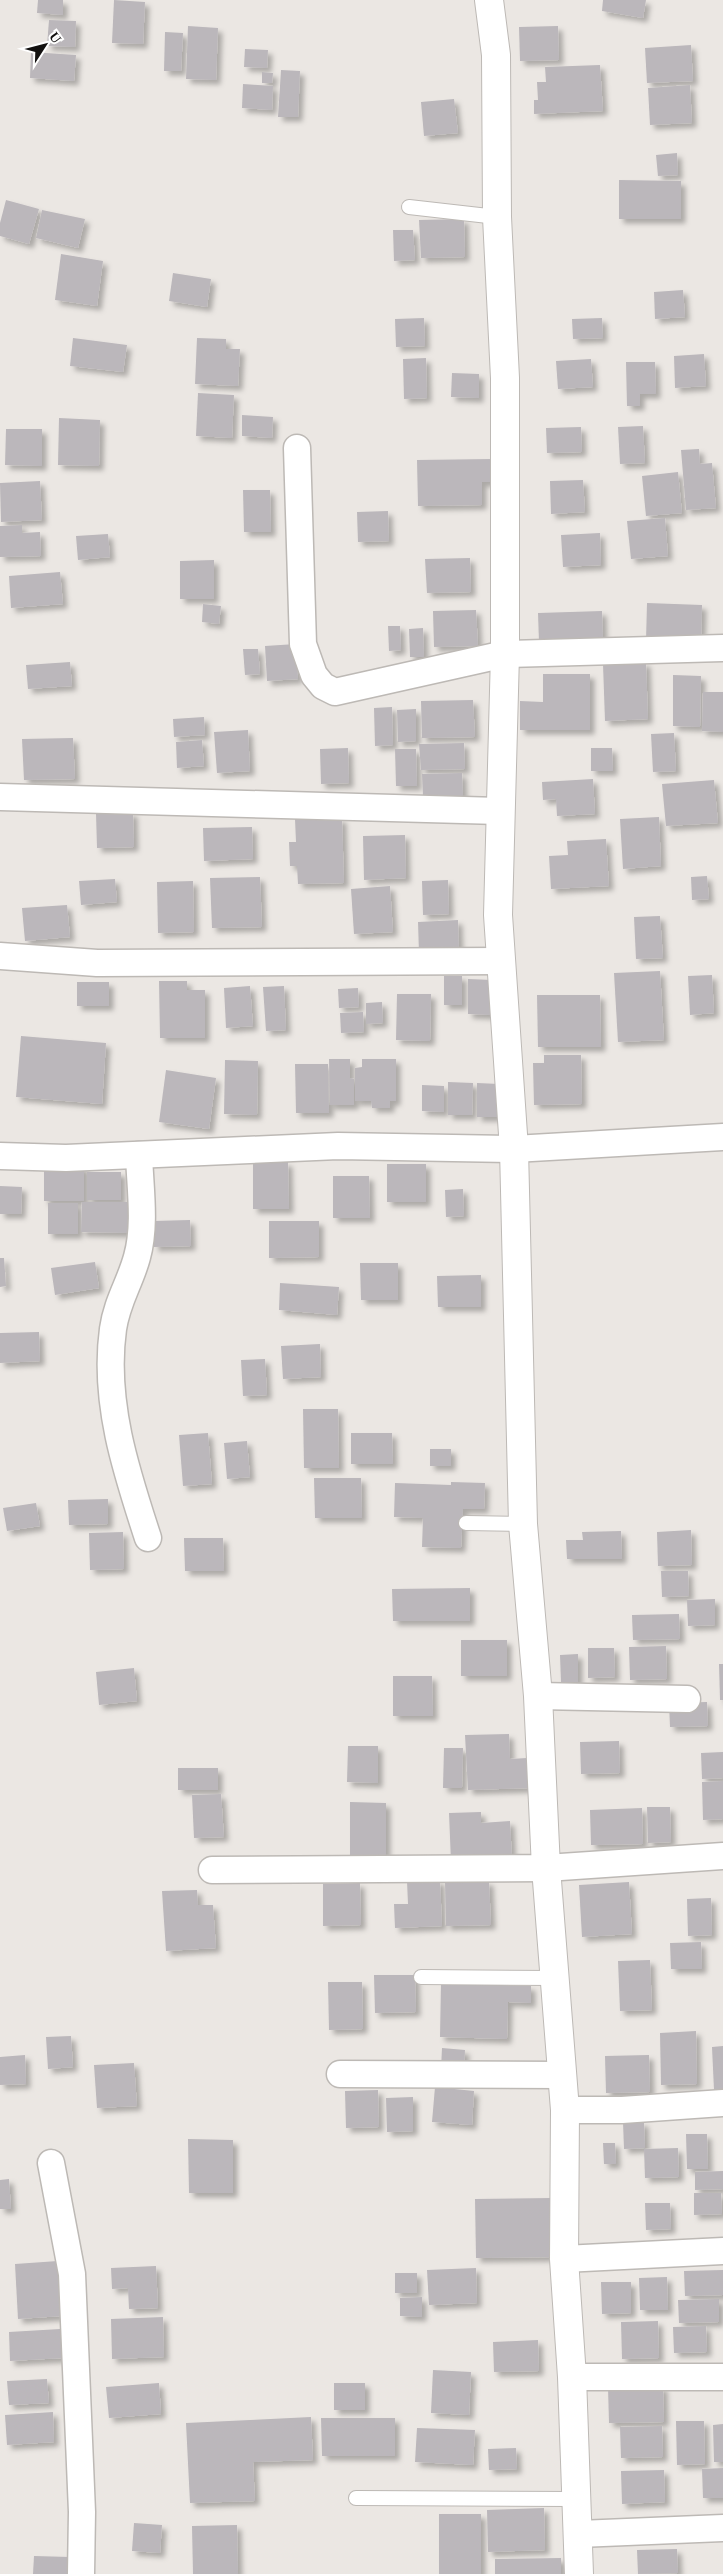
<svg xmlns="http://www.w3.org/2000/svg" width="723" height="2574" font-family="Georgia,serif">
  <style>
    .building { fill: #bbb7bb; filter: url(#shadow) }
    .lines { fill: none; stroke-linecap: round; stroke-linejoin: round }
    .lane-casing { stroke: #bdb9b5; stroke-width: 16 }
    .street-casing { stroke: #bdb9b5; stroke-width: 29 }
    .secondary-casing { stroke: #bdb9b5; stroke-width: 30 }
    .lane { stroke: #fff; stroke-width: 14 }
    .street { stroke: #fff; stroke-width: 26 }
    .secondary { stroke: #fff; stroke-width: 28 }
  </style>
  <defs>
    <filter id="shadow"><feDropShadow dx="4.5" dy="4.5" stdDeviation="2.5" flood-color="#0004"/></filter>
  </defs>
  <rect width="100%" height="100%" fill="#ebe7e3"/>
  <g class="building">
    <polygon points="38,0 63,0 63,15 37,13"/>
    <polygon points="114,0 145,2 143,44 112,43"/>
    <polygon points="603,0 646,0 643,18 602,11"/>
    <polygon points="49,20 76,21 75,47 47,46"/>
    <polygon points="188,26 218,28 216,80 186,79"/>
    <polygon points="558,26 559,60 520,61 519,27"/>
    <polygon points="165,32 183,33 181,71 164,71"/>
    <polygon points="691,45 693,81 647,83 645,48"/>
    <polygon points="245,49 268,50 267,68 244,67"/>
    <polygon points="31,52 76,55 74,81 30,78"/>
    <polygon points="600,65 603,111 534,114 534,100 538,100 537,82 546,82 545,67"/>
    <polygon points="281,70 300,71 298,117 278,117"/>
    <polygon points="262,72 273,73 272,83 262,83"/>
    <polygon points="243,84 273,86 272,110 242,108"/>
    <polygon points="690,85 692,123 650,125 648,88"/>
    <polygon points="454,99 458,133 424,136 421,102"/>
    <polygon points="677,153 678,175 658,176 656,155"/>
    <polygon points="619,180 681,181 681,219 619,219"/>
    <polygon points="6,200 39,209 29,244 0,236 0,223"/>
    <polygon points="42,210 85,219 78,248 36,238"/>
    <polygon points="464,219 465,257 421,258 419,220"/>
    <polygon points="393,230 413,230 415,260 394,261"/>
    <polygon points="61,254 103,261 97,306 55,300"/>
    <polygon points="173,273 211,279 207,307 169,301"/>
    <polygon points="683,290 685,317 655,319 654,292"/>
    <polygon points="424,318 425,346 396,347 395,319"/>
    <polygon points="602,318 603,338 573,339 572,319"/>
    <polygon points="73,338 127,345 123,372 70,366"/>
    <polygon points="197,338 226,339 226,349 240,349 238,386 195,384"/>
    <polygon points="704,354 706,386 675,388 674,356"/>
    <polygon points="426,358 427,398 404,399 403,359"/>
    <polygon points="591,359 593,387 558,389 556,361"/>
    <polygon points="626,362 655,362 656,394 640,394 640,406 627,406"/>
    <polygon points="452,373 479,374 479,398 451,397"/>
    <polygon points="198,393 234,395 232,438 196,436"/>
    <polygon points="242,415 273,417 272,438 242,436"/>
    <polygon points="59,418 100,420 99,466 58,465"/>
    <polygon points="643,426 645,463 620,464 618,427"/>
    <polygon points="581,427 582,452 547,453 546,428"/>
    <polygon points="6,429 42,429 42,466 5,465"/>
    <polygon points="699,449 700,464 712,463 716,508 686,510 681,450"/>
    <polygon points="492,459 492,482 482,482 482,505 418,506 417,460"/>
    <polygon points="678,472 682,513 646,516 642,476"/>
    <polygon points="583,480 585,512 551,514 550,481"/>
    <polygon points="40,481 42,520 1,522 0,483"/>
    <polygon points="243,490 270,490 271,532 244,532"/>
    <polygon points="388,511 389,541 358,542 357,512"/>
    <polygon points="665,518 668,556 631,559 627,521"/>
    <polygon points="22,525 22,533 40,532 41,556 0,557 0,526"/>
    <polygon points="600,533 601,565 563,567 561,535"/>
    <polygon points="108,534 110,557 78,560 76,536"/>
    <polygon points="470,558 471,592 427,593 425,559"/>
    <polygon points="214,560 214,599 180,599 180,561"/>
    <polygon points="60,572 63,604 11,608 9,576"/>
    <polygon points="647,603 702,605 701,643 646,641"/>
    <polygon points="203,604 221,606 219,624 202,622"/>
    <polygon points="476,610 478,646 434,647 433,611"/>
    <polygon points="602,611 603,640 539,642 538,613"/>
    <polygon points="388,626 400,626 401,650 389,651"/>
    <polygon points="423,628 424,657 410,657 409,629"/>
    <polygon points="296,644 298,679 267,681 265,646"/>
    <polygon points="243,649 258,649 260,674 245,675"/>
    <polygon points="70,662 72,686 28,689 26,665"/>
    <polygon points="646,662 648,719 605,721 603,664"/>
    <polygon points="543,674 590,674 590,730 520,730 520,701 543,702"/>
    <polygon points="673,675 701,676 700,727 673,726"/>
    <polygon points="703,692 723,692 723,732 702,731"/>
    <polygon points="473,700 475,737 422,738 421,701"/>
    <polygon points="392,707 393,745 375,746 374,708"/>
    <polygon points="416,709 416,741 398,742 397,710"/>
    <polygon points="204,717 205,735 174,737 173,719"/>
    <polygon points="248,730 250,771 217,773 214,732"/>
    <polygon points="674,733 676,771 653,772 651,734"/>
    <polygon points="73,738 75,779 24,780 22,739"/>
    <polygon points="202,740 204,766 177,768 176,742"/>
    <polygon points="464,743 465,769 421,770 419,744"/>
    <polygon points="348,748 349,783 321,784 320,749"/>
    <polygon points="591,748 612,748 613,771 591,771"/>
    <polygon points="395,749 416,749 417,786 396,786"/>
    <polygon points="462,773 463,796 423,797 422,774"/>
    <polygon points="593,779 595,814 557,816 556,799 543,800 542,782"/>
    <polygon points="714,780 718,823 666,826 662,784"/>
    <polygon points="133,812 134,847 97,848 96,813"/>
    <polygon points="659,817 661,866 623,869 620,819"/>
    <polygon points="342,818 344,883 298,884 297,866 290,866 289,842 296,842 295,819"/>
    <polygon points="252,827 253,859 204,861 203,828"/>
    <polygon points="405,835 406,878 364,880 363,836"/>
    <polygon points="606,839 609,886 551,889 549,856 568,855 567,841"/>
    <polygon points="707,876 709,899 692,900 691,877"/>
    <polygon points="260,877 262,927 212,928 210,878"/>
    <polygon points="115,879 117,902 81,905 79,881"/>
    <polygon points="448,880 449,914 423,915 422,881"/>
    <polygon points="193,881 194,932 158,933 157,882"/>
    <polygon points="390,886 393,932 354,934 351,889"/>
    <polygon points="67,905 70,937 25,941 22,908"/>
    <polygon points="660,916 663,958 636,959 634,917"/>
    <polygon points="458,920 459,953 419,954 418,922"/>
    <polygon points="660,971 664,1040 618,1042 614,973"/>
    <polygon points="712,975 714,1013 690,1015 688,976"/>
    <rect x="444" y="976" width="18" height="29"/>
    <polygon points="468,979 492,980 492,1015 468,1014"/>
    <polygon points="159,981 187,981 187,990 205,990 205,1038 160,1038"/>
    <rect x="77" y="982" width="32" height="24"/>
    <polygon points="250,986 253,1026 226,1028 224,988"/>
    <polygon points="284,986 286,1030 266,1031 263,987"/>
    <polygon points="358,988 359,1007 339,1008 338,989"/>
    <polygon points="397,994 431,994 430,1041 396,1040"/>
    <polygon points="537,995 600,995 601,1047 538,1047"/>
    <polygon points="382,1002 383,1023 366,1024 366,1003"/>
    <polygon points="363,1012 364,1032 341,1033 340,1013"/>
    <polygon points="21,1036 106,1043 102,1104 16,1097"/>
    <polygon points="544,1055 581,1055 582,1104 534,1105 533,1063 544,1063"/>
    <polygon points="329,1059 350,1059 350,1078 354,1079 354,1105 330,1105"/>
    <polygon points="362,1059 396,1059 396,1101 390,1101 390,1108 372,1108 371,1101 355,1101 355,1068 362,1067"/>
    <polygon points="225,1060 258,1061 257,1115 224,1114"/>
    <polygon points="295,1064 328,1064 329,1113 296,1113"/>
    <polygon points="166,1070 216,1078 209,1129 159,1122"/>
    <polygon points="448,1082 473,1083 472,1115 448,1115"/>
    <polygon points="477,1083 499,1084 499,1117 477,1117"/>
    <polygon points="422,1085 444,1086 444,1112 422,1111"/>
    <polygon points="253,1162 288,1162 289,1209 253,1209"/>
    <rect x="387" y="1164" width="39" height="38"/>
    <rect x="44" y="1166" width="40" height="35"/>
    <rect x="87" y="1172" width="34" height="28"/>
    <polygon points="333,1176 369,1176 370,1218 333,1218"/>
    <polygon points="0,1186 22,1187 21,1214 0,1214"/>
    <polygon points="463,1189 464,1216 446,1217 445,1190"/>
    <polygon points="82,1202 131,1202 131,1233 81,1232"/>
    <rect x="48" y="1203" width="30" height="31"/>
    <polygon points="190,1220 191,1246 154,1247 153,1221"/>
    <polygon points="269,1221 319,1221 319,1257 269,1258"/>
    <polygon points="0,1258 4,1258 6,1286 0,1287"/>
    <polygon points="95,1262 99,1288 55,1295 51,1268"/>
    <polygon points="360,1263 398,1263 398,1300 361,1300"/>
    <polygon points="481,1275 481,1307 438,1307 437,1276"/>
    <polygon points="280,1283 339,1287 337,1315 279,1310"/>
    <polygon points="39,1332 40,1361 0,1363 0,1333"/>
    <polygon points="320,1344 321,1377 283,1379 281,1346"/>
    <polygon points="265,1359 267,1395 243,1396 241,1360"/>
    <polygon points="303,1409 338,1409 339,1468 304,1468"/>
    <polygon points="208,1433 212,1484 183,1486 179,1435"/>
    <polygon points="351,1433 392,1433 393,1464 351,1464"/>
    <polygon points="247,1441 250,1477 227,1479 224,1443"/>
    <rect x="430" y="1449" width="21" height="17"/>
    <polygon points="314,1478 361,1478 362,1518 315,1518"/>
    <polygon points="451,1482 485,1483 484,1509 463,1509 461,1548 422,1547 423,1518 394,1517 395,1483 451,1485"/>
    <polygon points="108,1499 108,1524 69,1525 68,1500"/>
    <polygon points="36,1503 40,1526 7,1531 3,1508"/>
    <polygon points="691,1530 692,1565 658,1566 657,1532"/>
    <polygon points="621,1531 622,1559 567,1559 566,1540 583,1540 582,1532"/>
    <polygon points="123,1532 124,1569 90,1570 89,1533"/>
    <polygon points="184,1538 223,1538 224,1571 185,1571"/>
    <polygon points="661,1571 688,1571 689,1596 662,1597"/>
    <polygon points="470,1588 470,1621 393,1621 392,1589"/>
    <polygon points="715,1599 715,1625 688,1626 687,1600"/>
    <polygon points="679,1614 680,1639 633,1640 632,1615"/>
    <rect x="461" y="1640" width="46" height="36"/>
    <polygon points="666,1646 667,1679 630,1680 629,1647"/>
    <polygon points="588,1648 614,1648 615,1677 588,1678"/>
    <polygon points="578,1654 578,1682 561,1682 560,1655"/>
    <polygon points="719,1664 723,1664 723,1700 720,1700"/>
    <polygon points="134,1668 137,1701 99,1705 96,1672"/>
    <polygon points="393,1676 432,1676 433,1716 393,1716"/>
    <polygon points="707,1702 708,1726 670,1727 669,1703"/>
    <polygon points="509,1734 510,1759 527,1758 529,1788 468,1790 465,1735"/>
    <polygon points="619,1741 620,1773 581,1774 580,1742"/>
    <polygon points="348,1746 378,1746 378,1783 347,1782"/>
    <polygon points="444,1748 463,1748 462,1788 443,1788"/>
    <polygon points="723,1752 723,1778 702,1779 701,1753"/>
    <rect x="178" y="1768" width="40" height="22"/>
    <polygon points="723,1781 723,1819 703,1820 702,1782"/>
    <polygon points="221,1794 224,1837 194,1838 192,1795"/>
    <polygon points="350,1802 386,1803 386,1856 350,1856"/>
    <polygon points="647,1807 670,1807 671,1842 648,1843"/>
    <polygon points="642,1808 643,1844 591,1845 590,1810"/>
    <polygon points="481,1812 481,1823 510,1821 512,1860 451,1862 449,1813"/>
    <polygon points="440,1880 442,1926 395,1928 394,1904 408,1904 407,1881"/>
    <polygon points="489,1881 491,1925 446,1926 445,1882"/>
    <polygon points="629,1882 632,1934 582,1937 579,1885"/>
    <polygon points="360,1883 361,1925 323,1926 323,1884"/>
    <polygon points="197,1890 198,1905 213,1905 216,1948 166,1951 162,1891"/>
    <polygon points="711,1898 712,1935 688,1936 687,1899"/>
    <polygon points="701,1942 702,1969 671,1969 670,1943"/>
    <polygon points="650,1960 652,2010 620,2011 618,1961"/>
    <polygon points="374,1975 415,1975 416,2012 375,2013"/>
    <polygon points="328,1982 362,1982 363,2029 329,2030"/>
    <polygon points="441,1983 531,1986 531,2003 508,2002 507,2039 440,2037"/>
    <polygon points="696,2031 697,2084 661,2085 660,2033"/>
    <polygon points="71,2036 73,2067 48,2069 46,2037"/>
    <polygon points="723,2046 723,2090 714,2090 712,2047"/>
    <polygon points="442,2048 465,2050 464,2071 441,2069"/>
    <polygon points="25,2055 26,2084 0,2085 0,2057"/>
    <polygon points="649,2055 650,2092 606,2093 605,2056"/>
    <polygon points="134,2063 137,2106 97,2108 94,2065"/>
    <polygon points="435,2087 474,2091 472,2125 432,2122"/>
    <polygon points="378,2090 379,2127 346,2128 345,2091"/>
    <polygon points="413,2097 413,2131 387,2132 386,2098"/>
    <polygon points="623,2122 644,2122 645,2148 624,2149"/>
    <polygon points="686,2134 707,2134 708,2169 687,2169"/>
    <polygon points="188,2139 233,2140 233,2193 189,2193"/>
    <polygon points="603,2143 615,2143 616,2164 604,2164"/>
    <polygon points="678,2148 679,2177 645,2178 644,2149"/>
    <polygon points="723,2171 723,2189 695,2190 695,2172"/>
    <polygon points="9,2179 11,2209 0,2209 0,2180"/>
    <polygon points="694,2193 721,2193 722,2214 694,2215"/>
    <polygon points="552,2198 553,2257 476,2258 475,2199"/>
    <polygon points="645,2203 670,2203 671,2229 646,2230"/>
    <polygon points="58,2261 62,2316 18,2319 15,2264"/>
    <polygon points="156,2266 158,2308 129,2309 128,2288 112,2289 111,2268"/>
    <polygon points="476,2268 477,2303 429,2305 427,2270"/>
    <polygon points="723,2270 723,2295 685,2296 684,2271"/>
    <rect x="395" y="2273" width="22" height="20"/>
    <polygon points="667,2277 668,2310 640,2310 639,2278"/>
    <polygon points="601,2282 631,2282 631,2313 602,2314"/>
    <polygon points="422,2297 422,2317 400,2316 400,2298"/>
    <polygon points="719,2299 719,2322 679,2323 678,2300"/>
    <polygon points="163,2317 164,2357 112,2359 111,2319"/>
    <polygon points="658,2321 659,2358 622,2359 621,2322"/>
    <polygon points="706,2326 707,2352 674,2353 673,2327"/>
    <polygon points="60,2329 63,2358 10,2361 9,2332"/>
    <polygon points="538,2340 539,2371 494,2372 493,2342"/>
    <polygon points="433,2370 471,2372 469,2415 431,2413"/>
    <polygon points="47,2379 49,2403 9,2405 7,2381"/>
    <polygon points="159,2383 161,2414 109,2418 106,2387"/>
    <rect x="334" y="2383" width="31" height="27"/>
    <polygon points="663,2386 664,2422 609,2423 608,2387"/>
    <polygon points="53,2412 54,2442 7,2445 5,2415"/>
    <polygon points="311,2417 313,2460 253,2462 255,2501 190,2503 186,2423"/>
    <polygon points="321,2418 395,2418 395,2456 322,2456"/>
    <polygon points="676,2421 704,2421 705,2464 677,2465"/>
    <polygon points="723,2424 723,2462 714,2462 713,2425"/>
    <polygon points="662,2426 663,2457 621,2458 620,2427"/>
    <polygon points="417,2428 475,2430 473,2465 415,2462"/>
    <polygon points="516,2448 517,2469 489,2470 488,2449"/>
    <polygon points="723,2468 723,2498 703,2498 702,2469"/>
    <polygon points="664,2470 665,2502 622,2504 621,2471"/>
    <polygon points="544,2508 545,2550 488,2552 487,2510"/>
    <rect x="439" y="2514" width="42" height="60"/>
    <polygon points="134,2523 162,2525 160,2553 132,2551"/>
    <polygon points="237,2525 238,2574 193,2574 192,2526"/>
    <polygon points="677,2549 678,2573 638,2574 637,2550"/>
    <polygon points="34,2556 70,2557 69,2574 33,2574"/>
    <polygon points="561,2558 561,2574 495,2574 495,2559"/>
  </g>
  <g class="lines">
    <g class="lane-casing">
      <g id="lane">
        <polyline points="409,207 497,217"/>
        <polyline points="466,1523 523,1524"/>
        <polyline points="421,1977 555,1978"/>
        <polyline points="356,2498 575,2499"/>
      </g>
    </g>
    <g class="street-casing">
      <g id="street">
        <polyline points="297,448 303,644 314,675 323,686 335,692 505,654 723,648"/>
        <polyline points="0,797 499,811"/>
        <polyline points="0,956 97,963 501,961"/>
        <path d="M139 1155C140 1187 146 1225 137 1257 130 1283 117 1301 113 1329 103 1401 126 1471 148 1538"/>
        <polyline points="0,1156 66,1158 338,1146 514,1149 723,1137"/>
        <polyline points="538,1696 687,1699"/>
        <polyline points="212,1870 546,1868 723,1856"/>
        <polyline points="340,2074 562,2075"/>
        <polyline points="565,2110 622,2110 723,2103"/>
        <polyline points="51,2163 72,2274 82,2512 81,2574"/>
        <polyline points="564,2259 723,2251"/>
        <polyline points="572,2377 723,2377"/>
        <polyline points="579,2534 723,2528"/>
      </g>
    </g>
    <g class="secondary-casing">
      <polyline id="secondary" points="489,0 496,55 497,217 505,378 505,654 498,915 514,1149 523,1524 538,1696 546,1868 565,2110 564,2259 572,2377 579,2574"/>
    </g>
    <use href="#lane" class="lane"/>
    <use href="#street" class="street"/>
    <use href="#secondary" class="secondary"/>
  </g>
  <g transform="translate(45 45) rotate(54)" stroke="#ffffff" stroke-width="4" paint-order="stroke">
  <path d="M0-4L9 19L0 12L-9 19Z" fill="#131110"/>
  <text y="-8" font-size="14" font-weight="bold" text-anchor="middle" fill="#131110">U</text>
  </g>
</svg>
